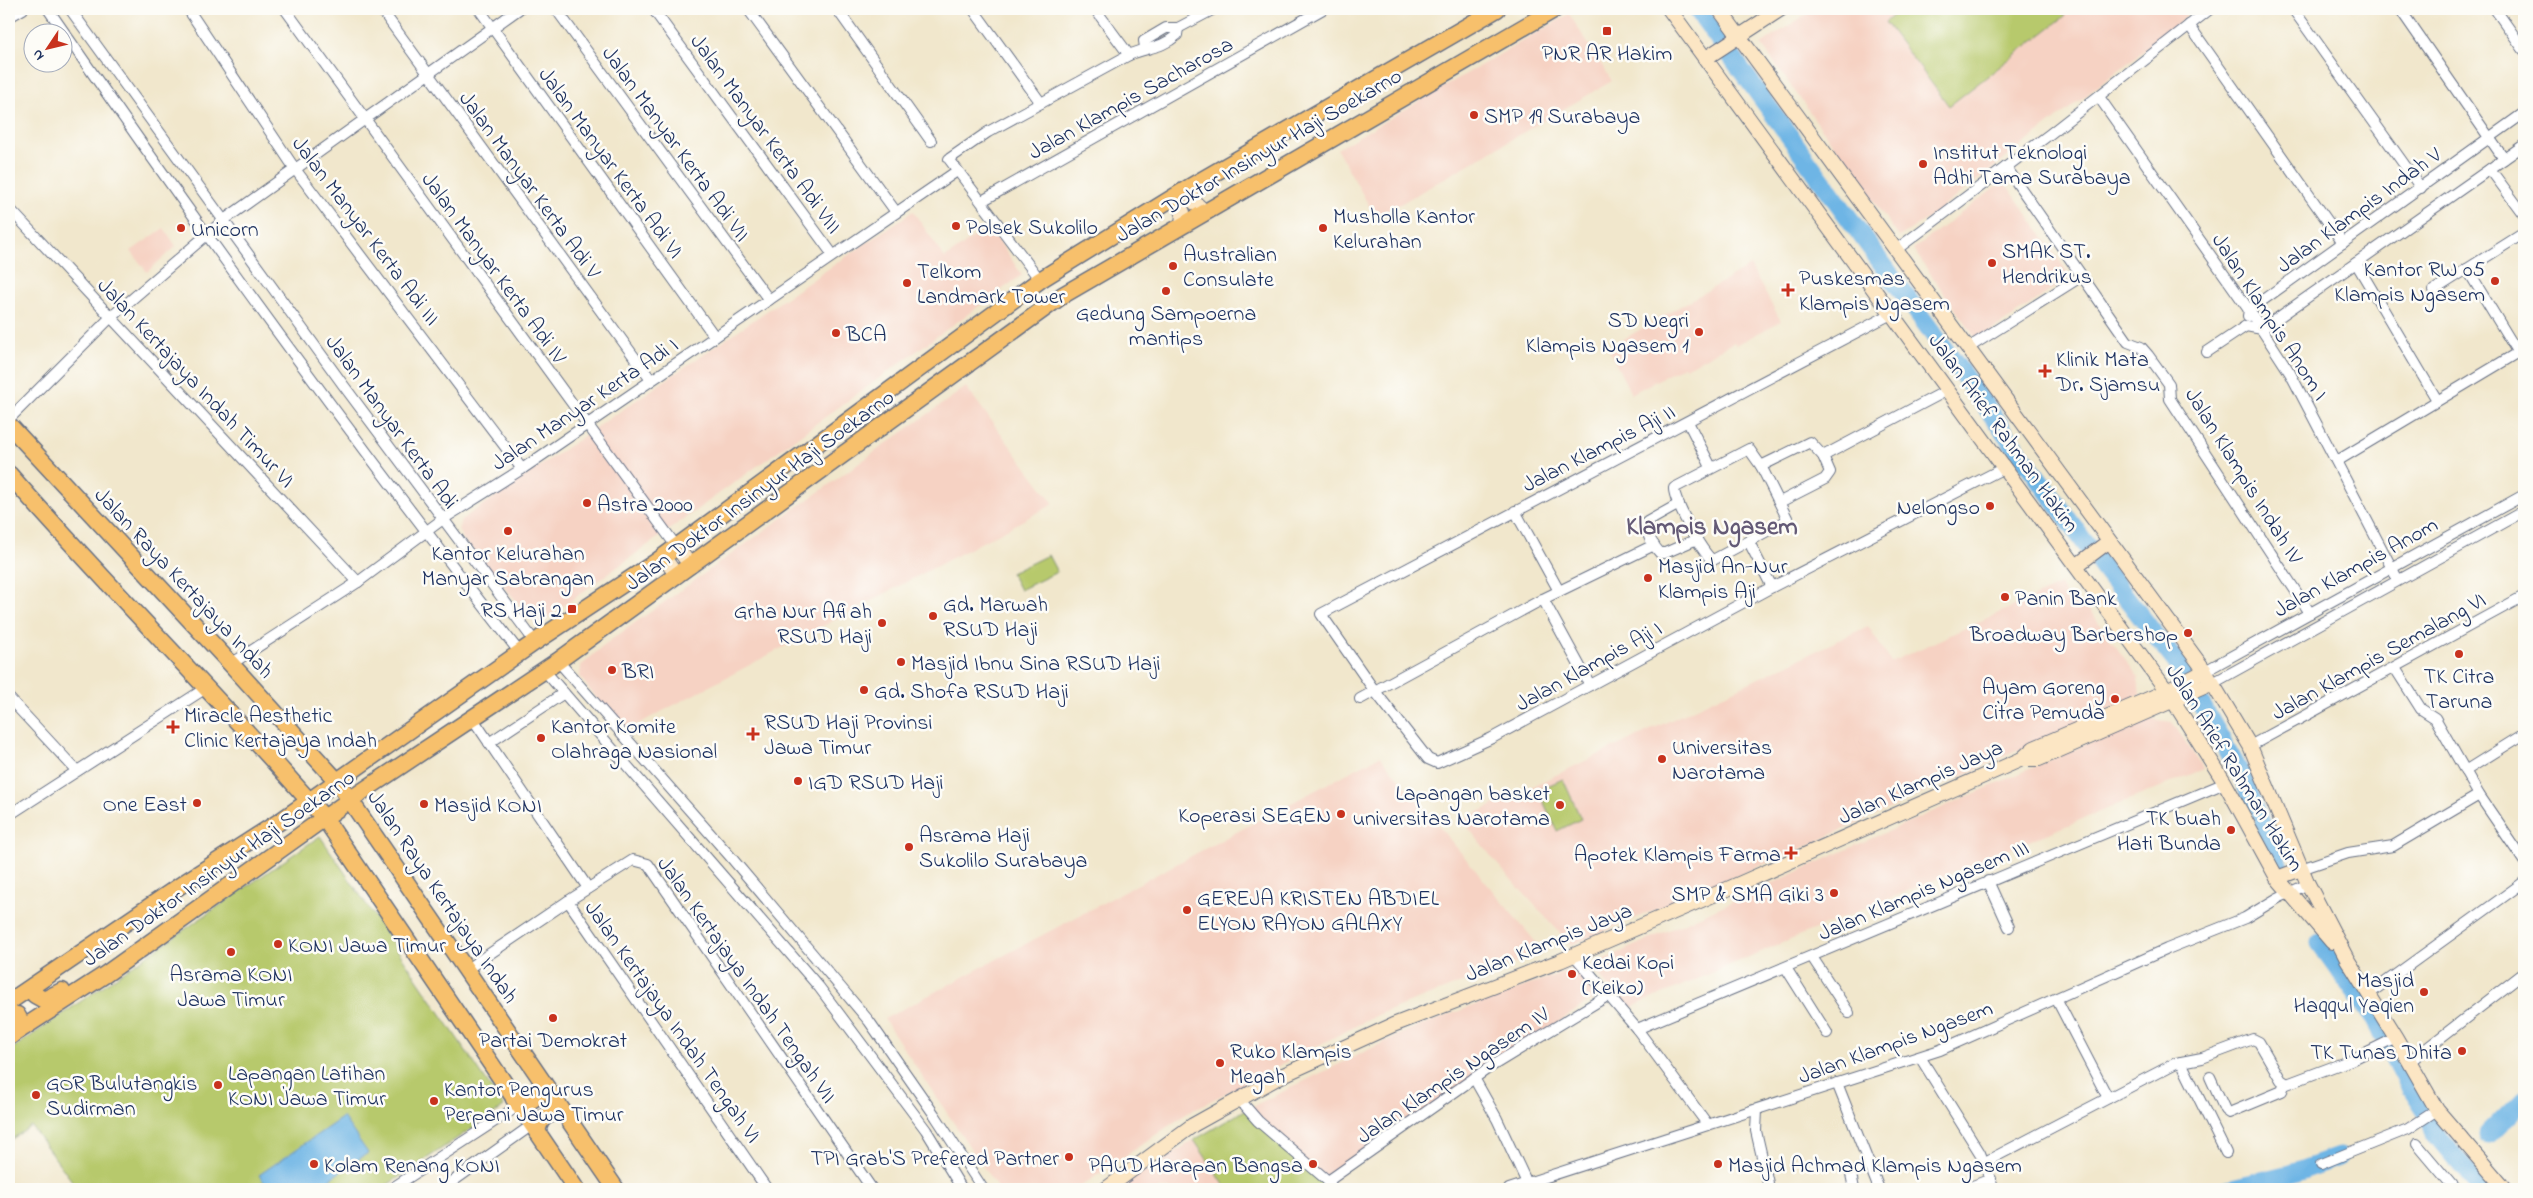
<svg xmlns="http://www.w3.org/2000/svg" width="2533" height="1198" font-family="'Indie Flower',sans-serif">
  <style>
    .built { fill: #f6d2c3 }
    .green { fill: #b7c96c; stroke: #697c65 }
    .water { fill: #6eb5e5; stroke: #4472a2 }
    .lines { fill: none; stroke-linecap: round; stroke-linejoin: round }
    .river { stroke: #6eb5e5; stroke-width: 19 }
    .street-casing { stroke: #666f84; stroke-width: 12 }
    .secondary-casing { stroke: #666f84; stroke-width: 16 }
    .primary-casing { stroke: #666f84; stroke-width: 19 }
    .street { stroke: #fff; stroke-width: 10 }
    .secondary { stroke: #fce6c4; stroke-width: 14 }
    .primary { stroke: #f7c06c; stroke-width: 16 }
    .poi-dot { fill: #c8321e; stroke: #fdfcf7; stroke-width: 2 }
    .labels { text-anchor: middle; stroke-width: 5; stroke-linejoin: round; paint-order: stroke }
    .poi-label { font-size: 22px; fill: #1b2f5e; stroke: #fdfcf7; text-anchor: start }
    .street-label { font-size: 22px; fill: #1b2f5e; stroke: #fdfcf7 }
    .quarter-label { font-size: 25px; font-weight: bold; fill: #645a76; stroke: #fdfcf7 }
  </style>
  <rect width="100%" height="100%" fill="#fdfcf7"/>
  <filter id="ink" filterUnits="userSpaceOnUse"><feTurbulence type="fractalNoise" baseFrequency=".02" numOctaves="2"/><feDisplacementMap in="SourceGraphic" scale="10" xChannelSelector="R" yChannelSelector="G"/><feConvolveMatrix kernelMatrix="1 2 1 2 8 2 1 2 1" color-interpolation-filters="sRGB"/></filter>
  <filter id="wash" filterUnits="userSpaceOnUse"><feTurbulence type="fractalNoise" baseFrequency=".0096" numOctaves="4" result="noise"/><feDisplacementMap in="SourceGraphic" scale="20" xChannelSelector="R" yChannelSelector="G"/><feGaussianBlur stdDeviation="1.12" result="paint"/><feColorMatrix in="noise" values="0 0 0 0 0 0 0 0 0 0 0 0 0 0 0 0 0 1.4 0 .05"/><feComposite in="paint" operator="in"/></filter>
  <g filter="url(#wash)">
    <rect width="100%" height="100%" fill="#f1e7cc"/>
    <g class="built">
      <polygon points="1815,9 2181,9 2187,17 1930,217 1899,237 1761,44"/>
      <polygon points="1569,14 1612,81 1376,218 1337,149"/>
      <polygon points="2004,181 2071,277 1977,340 1913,249"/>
      <polygon points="913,211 945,258 989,226 1022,275 537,625 464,540 458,530 461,520"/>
      <polygon points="164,228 176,246 147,272 131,251"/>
      <polygon points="1750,266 1781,321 1736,345 1734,342 1686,368 1684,366 1631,394 1608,348"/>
      <polygon points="966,387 1054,504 623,732 580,677 581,666 604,645"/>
      <polygon points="2060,585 2070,606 2083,601 2138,677 2140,695 1800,849 1571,945 1499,866 1462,820 1868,626 1891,662"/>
      <polygon points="2152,719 2172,722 2204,769 1803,934 1625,1010 1592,965 1859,844 2132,724"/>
      <polygon points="1380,756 1544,952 1377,1015 1189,1112 1077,1189 998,1189 884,1019"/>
      <polygon points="1577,967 1599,995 1321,1180 1245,1110 1411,1029"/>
      <polygon points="1194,1140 1227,1189 1118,1189 1132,1179"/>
    </g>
    <g class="green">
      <polygon points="1902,9 2059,9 2065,16 1949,106 1885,22"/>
      <polygon points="1048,555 1057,572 1020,590 1011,573"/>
      <polygon points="1563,779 1581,819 1557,831 1538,790"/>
      <polygon points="320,836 504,1107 381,1189 78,1189 31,1126 12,1139 9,1134 9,1051"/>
      <polygon points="1245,1110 1321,1180 1325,1189 1227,1189 1194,1140"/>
    </g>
    <polygon class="water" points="343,1117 368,1153 315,1189 269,1189 259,1175"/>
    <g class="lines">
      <g class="river">
        <polyline points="1697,9 2104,569 2180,667 2243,778 2282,874"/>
        <polyline points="2320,943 2375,1020 2410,1087 2428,1115 2433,1131 2482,1189"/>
        <polyline points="2488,1135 2524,1099"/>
        <polyline points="2228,1189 2291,1174 2339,1157"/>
      </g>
    </g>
  </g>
  <g filter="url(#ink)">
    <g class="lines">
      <g class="street-casing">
        <g id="street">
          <path d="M48 9C199 228 356 443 520 653"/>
          <polyline points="70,9 344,386 535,642"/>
          <polyline points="188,9 295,169 522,469"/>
          <polyline points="285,9 676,546"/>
          <polyline points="381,9 651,380"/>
          <polyline points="479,9 715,337"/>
          <polyline points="556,9 769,300"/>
          <polyline points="653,9 833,255"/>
          <polyline points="748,9 896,212"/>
          <polyline points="837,9 931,141"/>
          <polyline points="973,9 1041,103"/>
          <polyline points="1095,9 1129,55"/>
          <polyline points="2293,9 2421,188"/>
          <polyline points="2400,9 2504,159"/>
          <polyline points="2495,9 2524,50"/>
          <polyline points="9,17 23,9"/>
          <polyline points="2189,25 2343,243"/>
          <polyline points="1145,47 1144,41 1166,28 1178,28 1214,9"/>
          <polyline points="2099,97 2249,310 2290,373 2398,580"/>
          <polyline points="2006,167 2128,342 2141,347 2148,355 2169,384 2170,399 2310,613"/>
          <polyline points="2490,169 2524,215"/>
          <polyline points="982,201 1323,9"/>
          <polyline points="9,208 358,582"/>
          <polyline points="1897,249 2050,134 2210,9"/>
          <polyline points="2356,263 2437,400"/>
          <path d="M1040 280 949 159 988 132 1129 55C1147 47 1161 49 1177 35L1178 28"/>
          <polyline points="2434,290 2467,269"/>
          <polyline points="1893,313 1321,614 1374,690 1428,759 1437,763 1492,738 1772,587 2004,468"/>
          <polyline points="2248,316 2249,310 2524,113"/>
          <polyline points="1968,348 2082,276"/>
          <polyline points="2207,352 2246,326 2262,329 2524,145"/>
          <polyline points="2518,353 2467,269 2524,233"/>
          <polyline points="9,419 110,318 224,220 519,9"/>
          <polyline points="1688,422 1711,467"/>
          <path d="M1749 449 1761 466 1788 520 1713 560C1703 556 1673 499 1674 488Z"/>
          <polyline points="1823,456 1948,390"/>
          <polyline points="2337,461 2524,349"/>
          <polyline points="1761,466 1810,442 1823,456 1830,472 1825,479 1780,502"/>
          <path d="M1679 504 1647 522C1645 533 1653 546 1660 553H1665L1697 539"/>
          <polyline points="1515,511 1559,591"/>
          <polyline points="1749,542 1772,587"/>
          <polyline points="1543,599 1590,685"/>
          <polyline points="558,661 729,855 869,1021 936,1117 983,1189"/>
          <polyline points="231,664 358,582 443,519 522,469 957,171"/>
          <polyline points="2395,668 2421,709 2435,718 2479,795 2524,861"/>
          <polyline points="544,670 819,987 926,1130 962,1189"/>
          <polyline points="2205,671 2524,495"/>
          <polyline points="2213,683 2524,511"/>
          <polyline points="9,698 76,770"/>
          <polyline points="1360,699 1543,599 1654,545"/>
          <polyline points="473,719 588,888"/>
          <polyline points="489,743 564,693"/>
          <polyline points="2250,746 2524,596"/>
          <polyline points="2465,771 2524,734"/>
          <polyline points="9,815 206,688"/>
          <polyline points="2301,869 2348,853 2393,846 2479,795"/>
          <polyline points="1988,881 2009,927"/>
          <polyline points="568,901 633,860 648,864 872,1189"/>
          <polyline points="1574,955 1637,1029 1708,1125"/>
          <polyline points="1812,957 1849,1013"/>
          <polyline points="1786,968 1827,1033"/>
          <polyline points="467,969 568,901 767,1189"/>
          <polyline points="2369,994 2524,882"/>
          <polyline points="2057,1000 2108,1098"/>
          <polyline points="1637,1029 2225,783"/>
          <polyline points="1920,1057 1980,1153 1994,1189"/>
          <polyline points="2181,1062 2226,1153"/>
          <polyline points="2409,1062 2524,973"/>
          <polyline points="2210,1077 2225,1110 2229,1113 2282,1091 2285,1083"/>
          <polyline points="1474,1078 1497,1119 1527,1183"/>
          <polyline points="1837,1083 1879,1189"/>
          <polyline points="1238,1098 1258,1121 1328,1181"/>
          <polyline points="1757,1110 1756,1131 1768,1183"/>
          <polyline points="2417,1144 2455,1189"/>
          <polyline points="1985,1162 2176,1063 2202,1058 2253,1039 2259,1042 2281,1080 2287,1084 2351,1060 2396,1038"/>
          <polyline points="2321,1164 2408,1129 2437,1110"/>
          <polyline points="9,1187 11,1189"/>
          <polyline points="391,1189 518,1106"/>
          <polyline points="442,1189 532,1125"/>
          <polyline points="1333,1189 1328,1181 1490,1067 1607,996"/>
          <polyline points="1509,1189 1940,1050 2167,949 2245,918 2278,898 2308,884"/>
          <polyline points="1854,1189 1851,1174 1869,1164"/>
          <polyline points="1965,1189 1991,1179"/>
        </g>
      </g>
      <g class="secondary-casing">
        <g id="secondary">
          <polyline points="1669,9 2167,691 2225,783 2277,878 2332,942"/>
          <polyline points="1719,9 2205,671 2250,746 2308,884 2347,959 2396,1038 2437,1110 2505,1189"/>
          <polyline points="1706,58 1781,9"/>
          <polyline points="1190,187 1193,201 1204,211"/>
          <polyline points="1167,202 1176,202 1183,212 1182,225"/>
          <polyline points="676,546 691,566"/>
          <polyline points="663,556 677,576"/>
          <polyline points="2076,566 2108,542"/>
          <polyline points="2022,759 2039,759 2213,683"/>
          <polyline points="2277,878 2301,869"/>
          <polyline points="1106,1189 1193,1125 1281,1076 1393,1025 1560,961 1732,887 2022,759 2034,748 2167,691 2205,671"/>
        </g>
      </g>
      <g class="primary-casing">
        <g id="primary">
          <polyline points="9,425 231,664 337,781 616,1189"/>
          <path d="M9 474C112 592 223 701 325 819L576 1189"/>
          <polyline points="33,986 35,995 44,1000 62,991"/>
          <polyline points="9,1002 184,883 282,820 535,642 656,562 1040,280 1190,187 1497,9"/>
          <polyline points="9,1015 17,1015 22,1024 22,1028"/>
          <polyline points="9,1037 106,974 351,799 558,661 1063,295 1555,9"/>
          <path d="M514 1099 525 1103C537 1099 542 1092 541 1080"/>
          <path d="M537 1132C540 1116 549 1111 565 1114"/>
        </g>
      </g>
      <use href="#street" class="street"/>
      <use href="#secondary" class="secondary"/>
      <use href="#primary" class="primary"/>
    </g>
  </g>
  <g class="poi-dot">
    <rect x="1602" y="26" width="10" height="10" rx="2.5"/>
    <circle cx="1474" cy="115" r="5"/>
    <circle cx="1923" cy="164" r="5"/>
    <circle cx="956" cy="226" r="5"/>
    <circle cx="181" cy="228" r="5"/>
    <circle cx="1323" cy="228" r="5"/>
    <circle cx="1992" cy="263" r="5"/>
    <circle cx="1173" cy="266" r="5"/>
    <circle cx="2495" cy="281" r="5"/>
    <circle cx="907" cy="283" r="5"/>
    <path d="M1785.5 282.5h5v5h5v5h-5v5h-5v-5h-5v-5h5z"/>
    <circle cx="1166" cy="291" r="5"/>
    <circle cx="1699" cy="332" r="5"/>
    <circle cx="836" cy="333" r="5"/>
    <path d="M2042.5 363.5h5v5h5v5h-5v5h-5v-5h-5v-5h5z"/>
    <circle cx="587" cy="503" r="5"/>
    <circle cx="1990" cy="506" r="5"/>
    <circle cx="508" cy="531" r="5"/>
    <circle cx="1648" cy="578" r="5"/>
    <circle cx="2005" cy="597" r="5"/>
    <rect x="567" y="604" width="10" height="10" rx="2.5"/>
    <circle cx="933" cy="616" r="5"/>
    <circle cx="882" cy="623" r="5"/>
    <circle cx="2188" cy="633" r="5"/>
    <circle cx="2459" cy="654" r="5"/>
    <circle cx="901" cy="662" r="5"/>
    <circle cx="612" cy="670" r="5"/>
    <circle cx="864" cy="690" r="5"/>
    <circle cx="2115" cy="699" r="5"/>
    <path d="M170.5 719.5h5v5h5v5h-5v5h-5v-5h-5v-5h5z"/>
    <path d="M750.5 726.5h5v5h5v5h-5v5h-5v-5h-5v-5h5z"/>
    <circle cx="541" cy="738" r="5"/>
    <circle cx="1662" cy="759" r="5"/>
    <circle cx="798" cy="781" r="5"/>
    <circle cx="197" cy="803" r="5"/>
    <circle cx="424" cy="804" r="5"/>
    <circle cx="1560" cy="805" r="5"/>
    <circle cx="1341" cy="814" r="5"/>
    <circle cx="2231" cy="830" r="5"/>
    <circle cx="909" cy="847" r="5"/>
    <path d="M1788.5 845.5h5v5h5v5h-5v5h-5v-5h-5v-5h5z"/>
    <circle cx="1834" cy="893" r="5"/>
    <circle cx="1187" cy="910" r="5"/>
    <circle cx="278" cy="944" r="5"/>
    <circle cx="231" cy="952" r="5"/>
    <circle cx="1572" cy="974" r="5"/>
    <circle cx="2424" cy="992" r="5"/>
    <circle cx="553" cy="1018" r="5"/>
    <circle cx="2462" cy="1051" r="5"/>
    <circle cx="1220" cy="1063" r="5"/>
    <circle cx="218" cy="1085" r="5"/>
    <circle cx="36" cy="1095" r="5"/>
    <circle cx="434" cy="1101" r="5"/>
    <circle cx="1069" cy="1157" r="5"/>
    <circle cx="314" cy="1164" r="5"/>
    <circle cx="1313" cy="1164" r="5"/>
    <circle cx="1718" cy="1164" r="5"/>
  </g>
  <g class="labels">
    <g class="poi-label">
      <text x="1607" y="60" text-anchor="middle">PNR AR Hakim</text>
      <text x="1484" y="123">SMP 19 Surabaya</text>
      <text x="1933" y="159">Institut Teknologi<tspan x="1933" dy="25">Adhi Tama Surabaya</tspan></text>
      <text x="1333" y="223">Musholla Kantor<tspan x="1333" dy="25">Kelurahan</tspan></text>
      <text x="966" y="234">Polsek Sukolilo</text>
      <text x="191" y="236">Unicorn</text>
      <text x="2002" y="258">SMAK ST.<tspan x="2002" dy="25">Hendrikus</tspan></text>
      <text x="1183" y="261">Australian<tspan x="1183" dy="25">Consulate</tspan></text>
      <text x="2485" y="276" text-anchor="end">Kantor RW 05<tspan x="2485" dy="25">Klampis Ngasem</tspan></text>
      <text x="917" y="278">Telkom<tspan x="917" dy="25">Landmark Tower</tspan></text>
      <text x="1799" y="285">Puskesmas<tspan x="1799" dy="25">Klampis Ngasem</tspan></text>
      <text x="1166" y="320" text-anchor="middle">Gedung Sampoerna<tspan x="1166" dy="25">mantips</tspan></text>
      <text x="1689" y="327" text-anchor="end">SD Negri<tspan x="1689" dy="25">Klampis Ngasem 1</tspan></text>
      <text x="846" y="341">BCA</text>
      <text x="2056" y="366">Klinik Mata<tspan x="2056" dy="25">Dr. Sjamsu</tspan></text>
      <text x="597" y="511">Astra 2000</text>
      <text x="1980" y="514" text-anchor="end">Nelongso</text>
      <text x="508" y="560" text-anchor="middle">Kantor Kelurahan<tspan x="508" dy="25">Manyar Sabrangan</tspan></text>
      <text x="1658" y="573">Masjid An-Nur<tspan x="1658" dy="25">Klampis Aji</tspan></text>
      <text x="2015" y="605">Panin Bank</text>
      <text x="943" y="611">Gd. Marwah<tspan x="943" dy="25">RSUD Haji</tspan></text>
      <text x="562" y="617" text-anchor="end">RS Haji 2</text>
      <text x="872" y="618" text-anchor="end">Grha Nur Afiah<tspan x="872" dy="25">RSUD Haji</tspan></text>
      <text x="2178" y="641" text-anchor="end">Broadway Barbershop</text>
      <text x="911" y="670">Masjid Ibnu Sina RSUD Haji</text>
      <text x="622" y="678">BRI</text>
      <text x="2459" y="683" text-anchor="middle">TK Citra<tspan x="2459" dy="25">Taruna</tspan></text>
      <text x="2105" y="694" text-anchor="end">Ayam Goreng<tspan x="2105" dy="25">Citra Pemuda</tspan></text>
      <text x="874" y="698">Gd. Shofa RSUD Haji</text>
      <text x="184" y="722">Miracle Aesthetic<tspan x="184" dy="25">Clinic Kertajaya Indah</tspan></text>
      <text x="764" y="729">RSUD Haji Provinsi<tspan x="764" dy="25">Jawa Timur</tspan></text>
      <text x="551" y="733">Kantor Komite<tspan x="551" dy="25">Olahraga Nasional</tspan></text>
      <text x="1672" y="754">Universitas<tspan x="1672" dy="25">Narotama</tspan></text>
      <text x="808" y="789">IGD RSUD Haji</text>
      <text x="1550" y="800" text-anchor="end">Lapangan basket<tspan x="1550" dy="25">universitas Narotama</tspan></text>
      <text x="187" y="811" text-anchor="end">One East</text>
      <text x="434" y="812">Masjid KONI</text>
      <text x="1331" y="822" text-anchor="end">Koperasi SEGEN</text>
      <text x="2221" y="825" text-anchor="end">TK buah<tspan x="2221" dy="25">Hati Bunda</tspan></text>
      <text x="919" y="842">Asrama Haji<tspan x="919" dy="25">Sukolilo Surabaya</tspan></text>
      <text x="1781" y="861" text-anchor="end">Apotek Klampis Farma</text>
      <text x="1824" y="901" text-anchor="end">SMP &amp; SMA Giki 3</text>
      <text x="1197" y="905">GEREJA KRISTEN ABDIEL<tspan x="1197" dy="25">ELYON RAYON GALAXY</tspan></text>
      <text x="288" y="952">KONI Jawa Timur</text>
      <text x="1582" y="969">Kedai Kopi<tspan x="1582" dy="25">(Keiko)</tspan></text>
      <text x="231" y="981" text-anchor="middle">Asrama KONI<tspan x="231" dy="25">Jawa Timur</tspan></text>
      <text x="2414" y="987" text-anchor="end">Masjid<tspan x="2414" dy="25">Haqqul Yaqien</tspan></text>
      <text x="553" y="1047" text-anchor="middle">Partai Demokrat</text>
      <text x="1230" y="1058">Ruko Klampis<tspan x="1230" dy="25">Megah</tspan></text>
      <text x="2452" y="1059" text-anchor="end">TK Tunas Dhita</text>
      <text x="228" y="1080">Lapangan Latihan<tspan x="228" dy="25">KONI Jawa Timur</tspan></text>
      <text x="46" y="1090">GOR Bulutangkis<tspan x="46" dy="25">Sudirman</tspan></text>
      <text x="444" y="1096">Kantor Pengurus<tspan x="444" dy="25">Perpani Jawa Timur</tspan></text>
      <text x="1059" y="1165" text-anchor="end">TPI Grab'S Prefered Partner</text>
      <text x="324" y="1172">Kolam Renang KONI</text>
      <text x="1303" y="1172" text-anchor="end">PAUD Harapan Bangsa</text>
      <text x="1728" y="1172">Masjid Achmad Klampis Ngasem</text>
    </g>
    <g class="street-label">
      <text transform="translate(1130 97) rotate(-29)" y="8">Jalan Klampis Sacharosa</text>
      <text transform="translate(767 133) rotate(54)" y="8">Jalan Manyar Kerta Adi VIII</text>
      <text transform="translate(677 143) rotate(54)" y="8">Jalan Manyar Kerta Adi VII</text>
      <text transform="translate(1258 154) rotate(-30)" y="8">Jalan Doktor Insinyur Haji Soekarno</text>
      <text transform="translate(612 162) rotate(54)" y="8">Jalan Manyar Kerta Adi VI</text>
      <text transform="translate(531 184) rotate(54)" y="8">Jalan Manyar Kerta Adi V</text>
      <text transform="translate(2358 209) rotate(-36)" y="8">Jalan Klampis Indah V</text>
      <text transform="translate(367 230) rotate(53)" y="8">Jalan Manyar Kerta Adi III</text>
      <text transform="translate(495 267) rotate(54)" y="8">Jalan Manyar Kerta Adi IV</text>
      <text transform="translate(2271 316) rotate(57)" y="8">Jalan Klampis Anom I</text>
      <text transform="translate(197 382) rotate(47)" y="8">Jalan Kertajaya Indah Timur VI</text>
      <text transform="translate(584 403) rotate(-34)" y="8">Jalan Manyar Kerta Adi I</text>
      <text transform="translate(393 421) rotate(54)" y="8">Jalan Manyar Kerta Adi</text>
      <text transform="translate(2005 432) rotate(54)" y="8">Jalan Arief Rahman Hakim</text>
      <text transform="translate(1598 447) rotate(-27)" y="8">Jalan Klampis Aji II</text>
      <text transform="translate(2245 475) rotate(58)" y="8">Jalan Klampis Indah IV</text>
      <text transform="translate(759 489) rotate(-36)" y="8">Jalan Doktor Insinyur Haji Soekarno</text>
      <text transform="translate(2355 566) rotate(-29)" y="8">Jalan Klampis Anom</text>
      <text transform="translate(185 582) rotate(47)" y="8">Jalan Raya Kertajaya Indah</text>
      <text transform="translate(2378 655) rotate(-29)" y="8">Jalan Klampis Semalang VI</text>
      <text transform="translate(1588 665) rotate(-29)" y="8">Jalan Klampis Aji I</text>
      <text transform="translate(2236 767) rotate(58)" y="8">Jalan Arief Rahman Hakim</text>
      <text transform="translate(1920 781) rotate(-24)" y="8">Jalan Klampis Jaya</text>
      <text transform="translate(218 867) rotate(-35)" y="8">Jalan Doktor Insinyur Haji Soekarno</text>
      <text transform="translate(1923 889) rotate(-23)" y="8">Jalan Klampis Ngasem III</text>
      <text transform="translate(444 896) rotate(56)" y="8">Jalan Raya Kertajaya Indah</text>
      <text transform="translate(1548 941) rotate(-22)" y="8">Jalan Klampis Jaya</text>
      <text transform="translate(748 979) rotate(55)" y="8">Jalan Kertajaya Indah Tengah VII</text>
      <text transform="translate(674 1021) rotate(55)" y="8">Jalan Kertajaya Indah Tengah VI</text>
      <text transform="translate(1895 1041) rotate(-20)" y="8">Jalan Klampis Ngasem</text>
      <text transform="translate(1452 1074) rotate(-34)" y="8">Jalan Klampis Ngasem IV</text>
    </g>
    <g class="quarter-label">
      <text x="1712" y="534">Klampis Ngasem</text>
    </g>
  </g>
  <rect width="2533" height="1198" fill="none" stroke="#fdfcf7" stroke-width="30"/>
  <g transform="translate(48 48) rotate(235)"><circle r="24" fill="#fdfcf7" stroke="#a3aaba"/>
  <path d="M0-4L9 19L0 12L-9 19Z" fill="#c8321e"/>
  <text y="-8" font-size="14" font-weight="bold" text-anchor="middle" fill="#1b2f5e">N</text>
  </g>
</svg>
